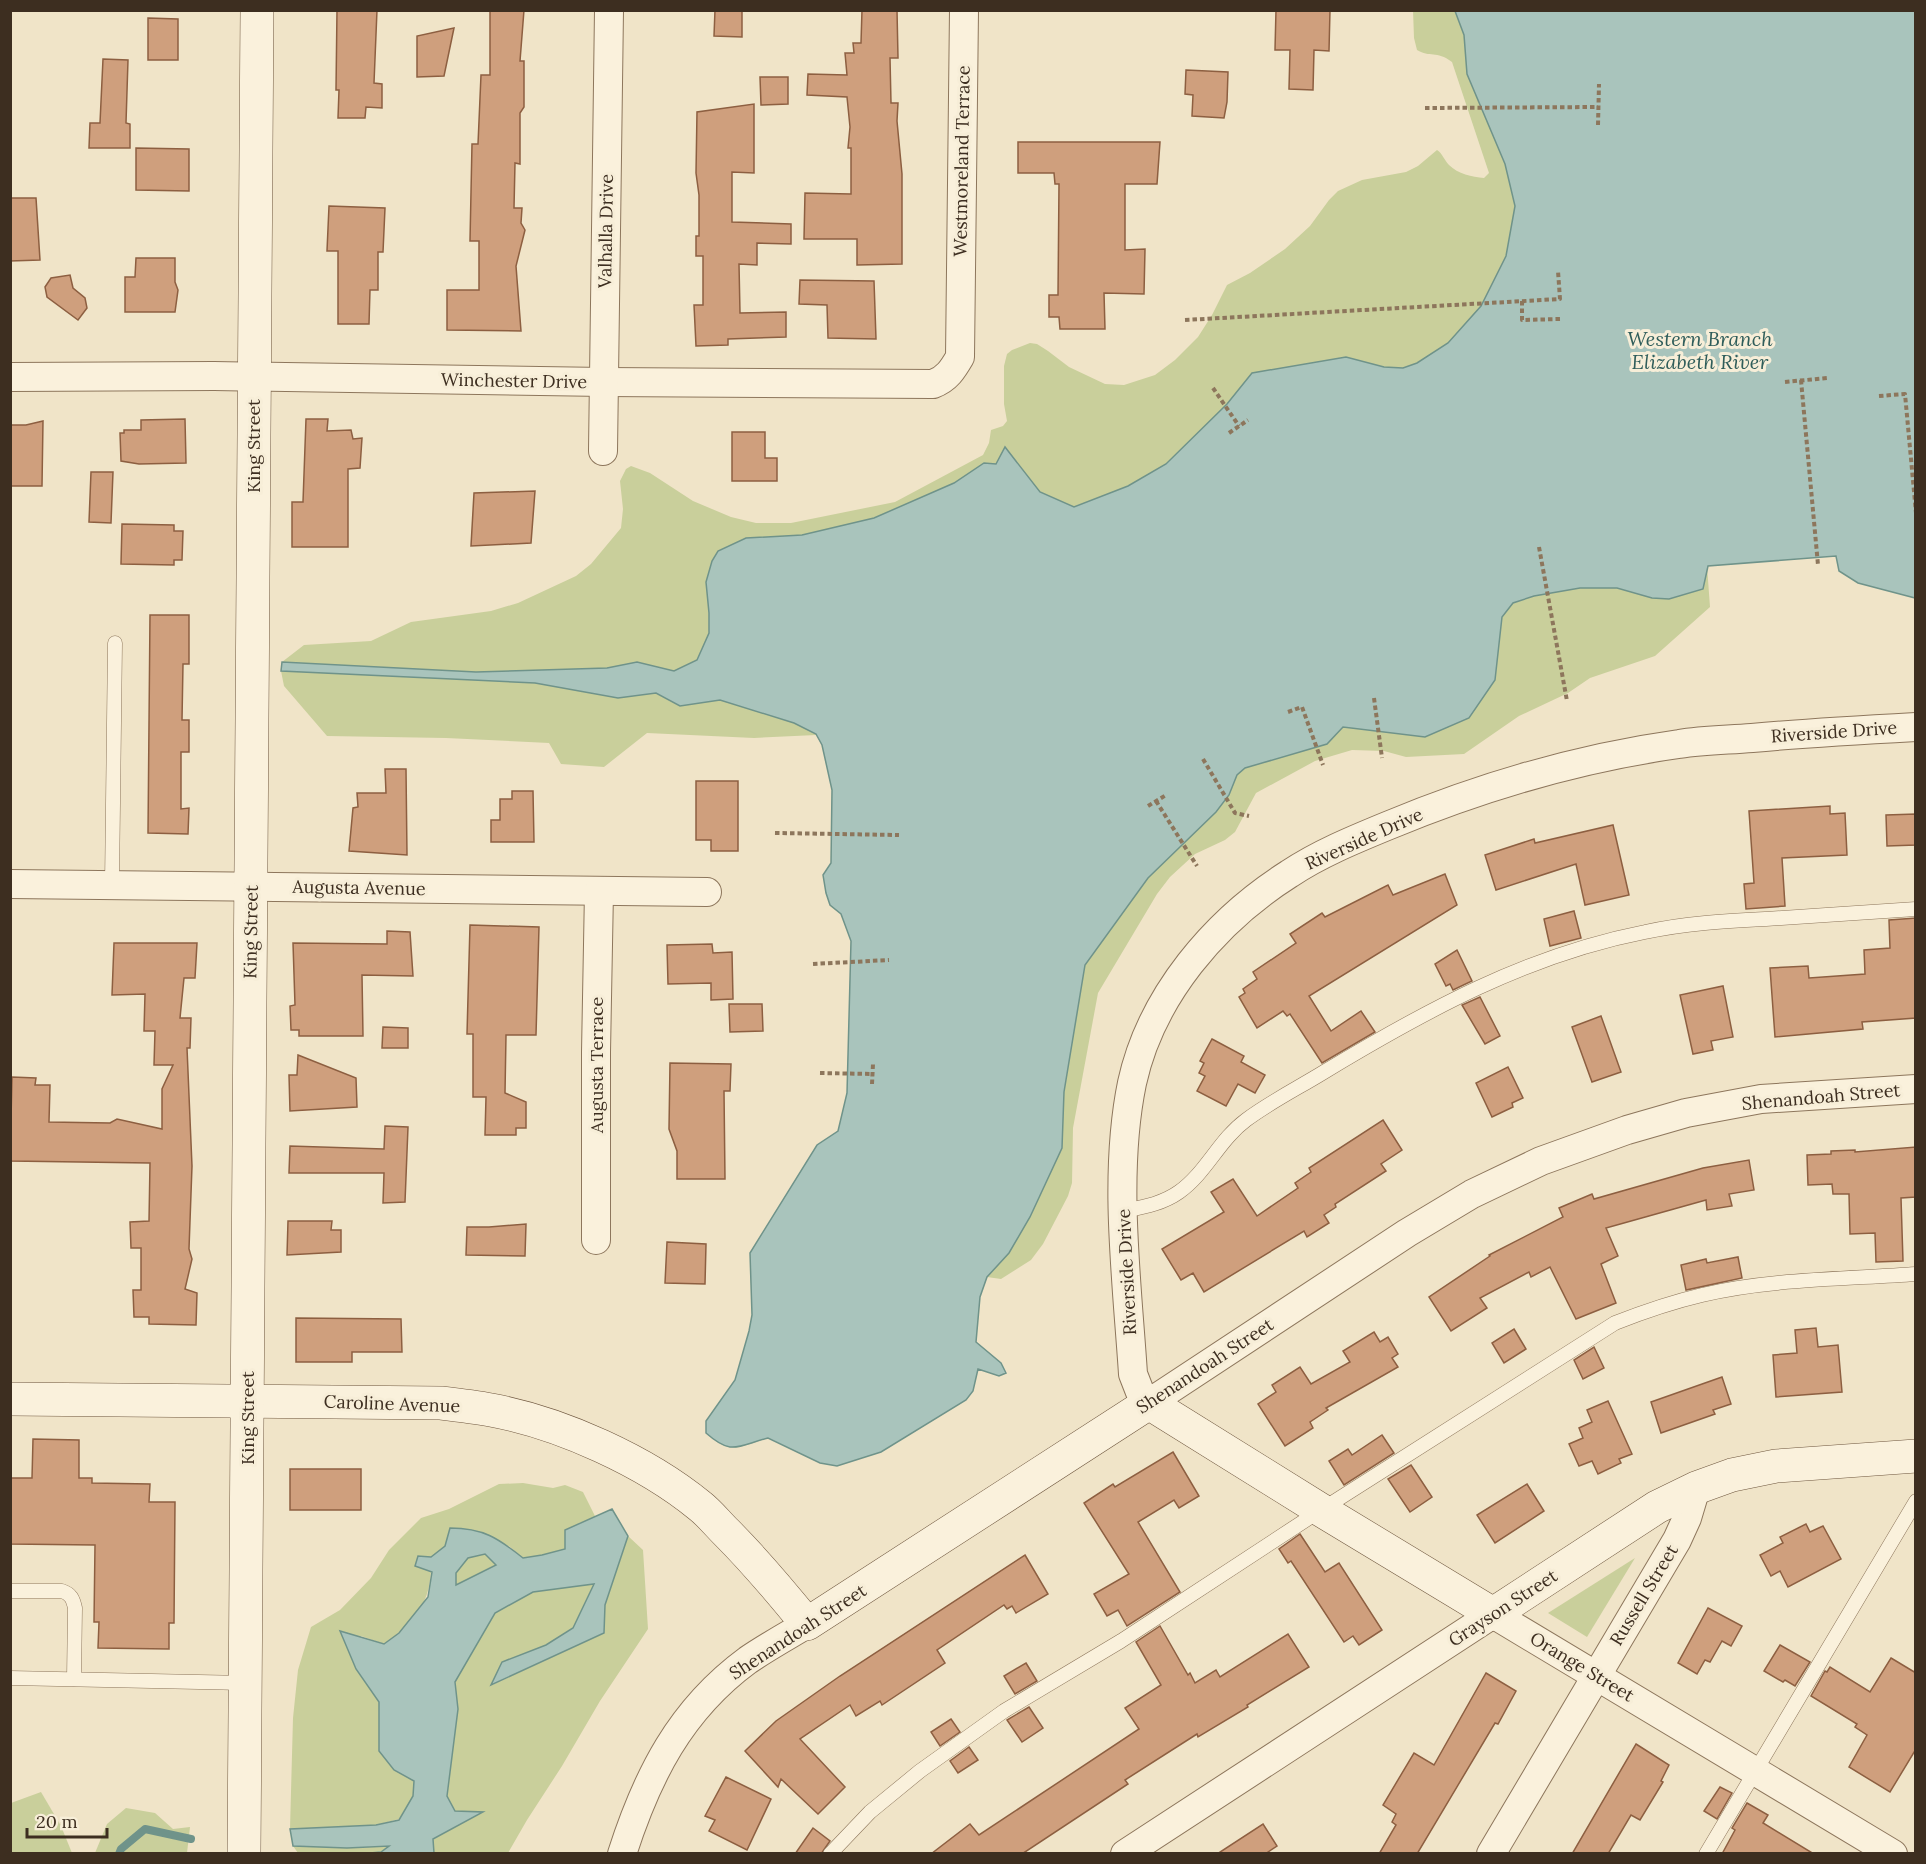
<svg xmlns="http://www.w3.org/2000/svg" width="1926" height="1864" font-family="Lora,serif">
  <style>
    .green { fill: #c9cf9b }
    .water { fill: #a9c4bc; stroke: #6f938a; stroke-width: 1.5; fill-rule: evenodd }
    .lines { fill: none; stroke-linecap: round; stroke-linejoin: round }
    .stream { stroke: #6f938a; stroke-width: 8 }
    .building { fill: #cf9f7d; stroke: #8d5f41; stroke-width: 1.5 }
    .lane-casing { stroke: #8d765c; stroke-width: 15 }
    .street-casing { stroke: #8d765c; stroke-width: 30 }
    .secondary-casing { stroke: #6f573f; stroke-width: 34 }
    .path { stroke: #8d765c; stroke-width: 4; stroke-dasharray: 4.5 3; stroke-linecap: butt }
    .lane { stroke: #faf1dc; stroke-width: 14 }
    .street { stroke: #faf1dc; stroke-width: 28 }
    .secondary { stroke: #faf1dc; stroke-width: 33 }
    .labels { text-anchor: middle; stroke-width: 6; stroke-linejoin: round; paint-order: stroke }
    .street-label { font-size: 18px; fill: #3d2e20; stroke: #f7eed8 }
    .water-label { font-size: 20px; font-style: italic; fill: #2f5d5a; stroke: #f7eed8 }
  </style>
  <rect width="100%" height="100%" fill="#f0e4c8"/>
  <g class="green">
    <path d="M1413 10 1477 11 1528 143 1444 608 1707 566 1710 607 1655 656 1590 678 1568 693 1519 716 1464 754 1406 757 1384 751 1352 750 1315 761 1256 793 1235 832 1225 840 1195 854 1170 877 1157 894 1098 993 1073 1128 1072 1183 1068 1196 1043 1244 1031 1260 1001 1279 987 1277 980 1296 976 1342 1001 1363 1006 1373 999 1376 978 1369 973 1391 966 1400 881 1452 837 1466 820 1463 768 1438C737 1447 732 1456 706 1433V1421L735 1380 749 1331 752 1315 750 1253 817 1145 838 1131 847 1093 851 941 841 914 830 905 826 893 823 875 831 863 832 790 822 745 816 735 754 738 647 733 604 767 561 764 549 743 446 738 327 736 284 686 281 671 282 662 304 645 371 641 411 622 491 611 518 603 576 576 591 564 621 528 623 509 620 481 626 469 631 466 650 473 693 501 731 517 756 523H791L895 502 983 455 989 443 991 430 1003 426 1007 421 1004 404V366L1007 354 1012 350 1030 343 1037 344 1048 351 1069 367 1105 384 1124 385 1155 375 1175 360 1198 337 1212 315 1227 285 1250 273 1285 249 1310 226 1329 200 1338 191 1362 180 1406 172 1418 166 1437 150C1443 154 1444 160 1449 165 1458 174 1472 177 1484 178L1489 173 1452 62C1436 50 1430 58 1417 50L1414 38Z"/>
    <path d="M523 1483 553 1488 565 1485 583 1492 596 1518 579 1523 565 1549 542 1555 523 1558 509 1546H445L431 1557C433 1599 418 1620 384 1644L361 1636 356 1669 379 1702V1751L394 1770 415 1781 413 1796 399 1819 376 1825 290 1829 293 1718 298 1670 311 1627 340 1610 371 1578 389 1550 421 1518 449 1509 499 1484Z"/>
    <polygon points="628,1536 643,1550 648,1629 600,1701 562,1766 527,1820 508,1853 434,1853 432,1840 482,1812 455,1811 447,1796 458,1709 455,1682 495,1613 533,1592 594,1583 573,1628 546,1645 503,1662 492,1685 604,1633 605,1605"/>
    <polygon points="485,1554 497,1564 456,1585 456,1573 468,1558"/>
    <polygon points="1635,1558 1587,1637 1548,1613"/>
    <polygon points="41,1792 61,1826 72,1853 11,1853 11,1803"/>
    <polygon points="126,1808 155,1813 173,1829 190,1827 187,1853 95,1853 107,1824"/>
    <polygon points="293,1846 347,1848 391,1846 381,1852 370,1854 298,1853"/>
  </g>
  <g class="water">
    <path d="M1455 11H1915V598L1858 583 1839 571 1836 556 1708 566 1703 589 1669 599 1652 598 1617 588H1580L1534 596 1513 603 1502 617 1495 680 1469 718 1425 737 1343 727 1327 744 1245 768 1237 775 1229 795 1216 812 1148 878 1085 965 1064 1092 1062 1148 1030 1217 1009 1253 987 1277 980 1297 976 1342 1001 1363 1006 1373 999 1376 978 1369 973 1391 966 1400 881 1452 837 1466 820 1463 768 1438C737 1446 732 1456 706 1433V1421L735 1380 749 1331 752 1315 750 1253 817 1145 838 1131 847 1093 851 941 841 914 830 905 826 893 823 875 831 863 832 790 822 745 816 734 794 723 720 700 680 706 656 693 618 698 535 683 281 671 282 662 476 672 607 668 637 662 674 671 697 660 709 633V613L706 582 712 561 718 551 746 538 802 535 874 518 954 483 984 463 996 464 1005 447 1040 492 1074 507 1128 486 1166 464 1227 404 1252 373 1346 357 1384 367 1403 368 1417 363 1448 343 1481 306 1506 256 1515 206 1505 164 1467 74 1464 35Z"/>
    <path d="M612 1509 628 1536 605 1605 604 1633 491 1685 502 1662 546 1645 573 1628 594 1584 533 1592 495 1613 455 1682 458 1709 447 1796 455 1811 483 1812 433 1839 434 1853H370L381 1852 389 1846 347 1848 293 1846 290 1829 376 1825 399 1820 413 1796 414 1781 394 1770 379 1751V1702L356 1669 340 1631 384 1644 399 1633 428 1597 432 1572 415 1566 418 1556 431 1557 445 1546 450 1528C483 1528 498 1538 523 1558L542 1555 565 1549V1530ZM485 1554 496 1565 456 1585V1573L468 1558Z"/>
  </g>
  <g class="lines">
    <polyline class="stream" points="119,1854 121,1849 145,1829 191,1839"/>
  </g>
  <g class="building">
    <polygon points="337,10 377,10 374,83 382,84 382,108 366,107 365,118 338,118 339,90 336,90"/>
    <polygon points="490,10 524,10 520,61 524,61 524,107 520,113 520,164 515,163 514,208 522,208 521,223 525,230 516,266 521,331 447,330 447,290 479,290 479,241 470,241 472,144 478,144 481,75 490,75"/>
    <polygon points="715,10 742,10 742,37 714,36"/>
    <polygon points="862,10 897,10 898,58 890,58 891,103 898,103 897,121 902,174 902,264 857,265 857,239 804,239 805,193 851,194 851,148 848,148 850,127 847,97 807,95 808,74 847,75 845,53 854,53 853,43 861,43"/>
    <polygon points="1276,10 1330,10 1329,51 1314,50 1313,90 1289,89 1290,50 1275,50"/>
    <polygon points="148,18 178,19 178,60 148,60"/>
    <polygon points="454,28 444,76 417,77 417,36"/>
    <polygon points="103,59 128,60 126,123 130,124 130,148 89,148 90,123 100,123"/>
    <polygon points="1186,70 1228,72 1227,102 1224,118 1192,116 1193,95 1185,94"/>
    <polygon points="760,77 788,77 788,104 761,105"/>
    <polygon points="754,104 754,173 732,172 732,222 791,224 791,244 757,243 757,265 739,264 740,313 786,312 786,337 728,339 728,345 696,346 694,305 703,305 703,256 696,256 696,236 699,236 699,195 696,173 697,112"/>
    <polygon points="1018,142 1160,142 1157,184 1125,184 1125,250 1145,249 1144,294 1104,293 1105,329 1060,329 1059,317 1049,317 1049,295 1058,295 1059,184 1055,184 1054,173 1018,173"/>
    <polygon points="136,148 189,149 189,191 136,190"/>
    <polygon points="10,198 36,198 40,260 10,261"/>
    <polygon points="329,206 385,208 383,252 378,252 378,290 370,290 369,324 338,324 338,251 327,251"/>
    <polygon points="136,258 175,258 175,282 178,290 175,312 125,312 125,277 135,277"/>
    <polygon points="70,275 73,288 85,298 87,308 78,320 47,297 45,287 51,278"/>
    <polygon points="800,280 874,281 876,339 828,338 827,305 799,304"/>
    <polygon points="185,419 186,463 139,464 121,461 120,433 124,433 124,430 141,430 141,420"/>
    <polygon points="306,419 328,419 327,431 351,430 353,439 362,438 360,468 348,469 348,547 292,547 292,502 303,502"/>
    <polygon points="43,421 42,486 10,486 10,425 26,425"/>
    <polygon points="732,432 765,432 765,458 777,458 777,481 732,481"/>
    <polygon points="91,472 113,472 111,523 89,522"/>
    <polygon points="535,491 531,543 471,546 474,493"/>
    <polygon points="122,524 174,525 174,531 183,531 182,560 174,560 174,565 121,564"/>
    <polygon points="150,615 189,615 189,664 183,664 182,720 189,720 189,752 181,752 181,809 189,808 188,834 148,833"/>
    <polygon points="385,769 406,769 407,855 349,851 353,808 358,807 357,793 386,793"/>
    <polygon points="696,781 738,781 738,851 711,851 711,840 696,840"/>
    <polygon points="512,791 533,791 534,842 491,842 491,820 500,820 500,799 512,799"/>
    <polygon points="1830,806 1830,814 1845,813 1847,855 1782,858 1785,906 1746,909 1744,884 1754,883 1749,811"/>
    <polygon points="1916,814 1916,845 1887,846 1886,815"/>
    <polygon points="1613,825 1629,895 1585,905 1576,864 1496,890 1485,855 1534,839 1535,843"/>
    <polygon points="1445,874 1457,905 1309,996 1331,1031 1361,1011 1375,1032 1322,1063 1290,1014 1287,1016 1283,1011 1257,1028 1239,997 1245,993 1243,989 1257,979 1253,972 1296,943 1290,934 1322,913 1325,917 1388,885 1393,895"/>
    <polygon points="1574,911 1581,938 1550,946 1544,919"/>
    <polygon points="1916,918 1916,1018 1862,1022 1863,1029 1775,1037 1770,968 1808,966 1809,978 1865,974 1864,950 1890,948 1889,920"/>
    <polygon points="470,925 539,927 536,1035 506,1035 505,1093 526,1102 526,1128 516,1128 516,1135 485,1135 486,1097 473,1097 473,1034 467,1034"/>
    <polygon points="387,931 410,932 413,976 362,975 363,1036 299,1036 299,1030 291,1030 290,1006 295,1005 293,943 387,944"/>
    <polygon points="114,943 197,943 195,978 184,978 180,1018 191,1018 190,1048 187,1048 192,1166 189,1249 192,1259 185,1289 197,1293 196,1325 149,1324 149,1317 134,1317 133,1290 141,1290 141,1248 131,1248 130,1222 149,1221 150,1163 10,1161 12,1077 36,1078 35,1085 50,1085 49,1122 110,1123 117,1119 162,1129 162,1089 173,1065 154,1065 155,1031 144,1031 145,994 112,995"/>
    <polygon points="712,944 713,953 732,952 733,999 711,1000 711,983 668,984 667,945"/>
    <polygon points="1457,950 1472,981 1453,990 1450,984 1446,986 1435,964"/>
    <polygon points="1723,986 1733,1037 1711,1041 1713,1050 1693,1054 1680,995"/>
    <polygon points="1480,997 1500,1036 1485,1044 1462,1005"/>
    <polygon points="729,1004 762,1004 763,1031 730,1032"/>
    <polygon points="1601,1016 1621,1072 1592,1082 1572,1027"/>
    <polygon points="383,1027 408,1028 408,1048 382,1048"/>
    <polygon points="1212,1039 1244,1056 1241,1062 1265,1075 1255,1093 1238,1084 1226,1106 1197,1091 1205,1076 1199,1073 1204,1063 1200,1061"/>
    <polygon points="298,1055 356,1078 357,1107 290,1111 289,1075 297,1075"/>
    <polygon points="670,1063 731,1064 730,1091 724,1091 725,1179 677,1179 677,1151 669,1129"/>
    <polygon points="1508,1067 1523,1098 1512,1103 1513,1107 1492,1117 1476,1083"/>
    <polygon points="1383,1120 1402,1150 1381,1164 1386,1171 1335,1204 1336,1207 1324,1215 1329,1223 1307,1237 1304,1231 1204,1292 1193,1273 1181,1280 1162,1249 1224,1212 1211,1192 1233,1179 1257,1216 1298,1188 1295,1183 1311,1172 1309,1168"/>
    <polygon points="385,1126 408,1127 405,1202 383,1203 384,1173 289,1173 290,1146 384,1149"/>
    <polygon points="1916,1147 1916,1197 1901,1198 1903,1261 1876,1262 1875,1233 1850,1234 1849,1194 1833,1194 1832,1184 1808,1185 1807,1155 1831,1154 1831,1151 1855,1150 1855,1152"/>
    <polygon points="1749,1160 1754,1190 1729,1194 1732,1206 1707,1210 1706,1200 1606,1228 1618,1256 1601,1264 1616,1303 1576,1319 1550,1267 1531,1277 1529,1272 1480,1298 1487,1308 1451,1331 1429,1297 1490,1256 1489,1255 1563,1217 1559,1208 1592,1194 1594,1199 1703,1168"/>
    <polygon points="288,1221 332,1221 331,1230 341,1230 341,1252 287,1255"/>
    <polygon points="526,1224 525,1256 466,1255 467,1227 489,1227"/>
    <polygon points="667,1242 706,1244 705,1284 665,1283"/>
    <polygon points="1738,1257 1742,1278 1686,1290 1681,1265 1706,1259 1707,1263"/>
    <polygon points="296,1318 401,1319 402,1352 352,1352 352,1362 296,1362"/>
    <polygon points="1816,1328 1818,1347 1838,1345 1842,1392 1776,1397 1773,1355 1797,1353 1795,1330"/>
    <polygon points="1514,1329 1526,1349 1504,1363 1492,1343"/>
    <polygon points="1374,1332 1380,1342 1388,1337 1398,1354 1392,1358 1398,1367 1326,1408 1328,1410 1310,1422 1313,1428 1285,1446 1258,1404 1276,1392 1272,1385 1300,1367 1311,1384 1350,1362 1343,1351"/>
    <polygon points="1594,1347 1604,1368 1583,1379 1574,1360"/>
    <polygon points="1722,1377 1731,1404 1713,1410 1715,1414 1661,1433 1651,1402"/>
    <polygon points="1608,1401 1632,1454 1619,1459 1621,1463 1598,1474 1592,1461 1579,1466 1569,1444 1583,1438 1579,1428 1592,1422 1587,1410"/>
    <polygon points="1382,1435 1394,1453 1344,1485 1329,1461 1348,1449 1352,1455"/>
    <polygon points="33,1439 79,1440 79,1478 92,1478 92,1483 150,1484 149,1502 175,1502 174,1623 169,1623 169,1649 98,1648 99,1622 94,1622 95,1545 10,1544 10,1478 32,1478"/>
    <polygon points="1173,1452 1199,1496 1179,1508 1174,1500 1138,1522 1180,1592 1127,1626 1118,1610 1107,1616 1094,1594 1129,1574 1084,1503 1113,1484 1115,1487"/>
    <polygon points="1411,1465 1432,1497 1410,1512 1388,1479"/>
    <rect x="290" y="1469" width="71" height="41"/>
    <polygon points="1527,1484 1544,1511 1495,1543 1477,1515"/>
    <polygon points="1806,1524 1810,1532 1823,1526 1841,1559 1788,1587 1780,1571 1771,1576 1760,1555 1783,1543 1780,1537"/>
    <polygon points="1300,1534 1325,1572 1339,1563 1382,1630 1359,1645 1353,1636 1344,1642 1291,1561 1288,1563 1279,1549"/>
    <polygon points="1025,1555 1048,1594 1016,1613 1012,1606 1007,1609 1004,1605 937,1650 945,1663 882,1705 880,1701 856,1716 850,1705 800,1739 845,1787 818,1814 781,1779 778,1787 745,1751 776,1721 840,1676"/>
    <polygon points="1708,1608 1742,1626 1731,1646 1722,1641 1710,1662 1705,1660 1697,1674 1678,1663"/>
    <polygon points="1160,1626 1188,1675 1190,1673 1195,1683 1216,1670 1220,1677 1288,1634 1309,1667 1247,1705 1248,1707 1198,1737 1197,1734 1125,1780 1128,1784 1022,1854 931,1854 970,1824 979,1835 1139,1729 1125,1708 1161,1685 1136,1642"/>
    <polygon points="1780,1645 1810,1662 1795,1686 1785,1680 1783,1682 1764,1671"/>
    <polygon points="1891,1658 1916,1673 1916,1749 1890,1792 1849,1767 1867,1735 1855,1727 1857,1724 1811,1696 1825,1671 1827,1672 1830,1667 1870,1692"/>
    <polygon points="1026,1663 1037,1681 1015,1694 1004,1676"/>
    <polygon points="1486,1673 1516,1691 1498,1724 1495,1723 1417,1854 1379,1854 1396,1825 1392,1822 1396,1814 1383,1805 1414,1753 1434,1765"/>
    <polygon points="1029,1707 1043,1728 1022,1742 1007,1720"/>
    <polygon points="951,1719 960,1732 940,1746 931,1732"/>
    <polygon points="1636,1744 1669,1765 1661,1781 1663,1782 1640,1820 1631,1815 1608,1854 1572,1854"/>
    <polygon points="969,1747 978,1760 958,1773 950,1761"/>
    <polygon points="726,1777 771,1799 747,1850 709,1831 715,1820 705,1816"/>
    <polygon points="1720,1787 1732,1793 1717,1819 1704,1811"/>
    <polygon points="1747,1803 1768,1815 1763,1823 1814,1854 1722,1854 1735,1830 1732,1828"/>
    <polygon points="1263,1824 1277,1846 1265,1854 1217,1854"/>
    <polygon points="813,1828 830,1841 821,1854 795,1854"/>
  </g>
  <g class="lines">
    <g class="lane-casing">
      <g id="lane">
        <polyline points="112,884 115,643"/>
        <path d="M1123 1211C1143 1207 1162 1204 1179 1192 1206 1173 1219 1140 1246 1120 1270 1102 1298 1088 1324 1072 1425 1011 1527 955 1645 932 1685 923 1726 921 1766 919 1816 916 1866 912 1916 909"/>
        <path d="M10 1591H62C71 1594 73 1599 75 1608L74 1679"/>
        <polyline points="10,1678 246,1683"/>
        <path d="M830 1854 870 1812 920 1771 1004 1711 1121 1641 1321 1510 1615 1323C1643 1312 1672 1302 1702 1295 1767 1279 1847 1279 1916 1274"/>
        <polyline points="1706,1854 1916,1501"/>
      </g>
    </g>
    <g class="street-casing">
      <g id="street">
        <path d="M10 377 214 376 604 382 933 384C947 379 953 369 960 357L964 10"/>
        <polyline points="603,451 609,10"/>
        <path d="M1916 727C1861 730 1806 733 1752 738 1727 740 1703 740 1679 744 1578 758 1481 787 1387 826 1353 840 1319 854 1289 874 1215 921 1151 996 1132 1083 1113 1175 1127 1281 1133 1374L1140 1392 1149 1403 1407 1233 1472 1194 1541 1161 1627 1130 1686 1113 1761 1099 1916 1089"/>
        <polyline points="10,884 707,892"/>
        <polyline points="596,1240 596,1052 599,891"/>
        <path d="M622 1854C647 1776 680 1710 748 1660 767 1647 787 1636 807 1624"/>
        <polyline points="1125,1854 1493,1614 1893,1854"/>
        <polyline points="1491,1854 1677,1540 1687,1518 1696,1488"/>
      </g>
    </g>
    <g class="secondary-casing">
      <g id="secondary">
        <path d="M10 1399 441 1403C458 1405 475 1407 491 1410 561 1423 645 1461 700 1506 709 1513 717 1523 726 1532 755 1561 781 1592 807 1624L1149 1403 1321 1510 1493 1614 1657 1507 1696 1488 1732 1475 1776 1466 1916 1456"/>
        <polyline points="244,1854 257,10"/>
      </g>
    </g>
    <g class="path">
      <polyline points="1425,108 1598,107"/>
      <polyline points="1598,125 1599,84"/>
      <polyline points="1522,301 1522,320 1560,319"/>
      <polyline points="1185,320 1560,299 1558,271"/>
      <polyline points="1801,380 1818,565"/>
      <polyline points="1785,382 1827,378"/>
      <polyline points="1213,388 1239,426"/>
      <polyline points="1879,396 1905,394 1916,513"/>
      <polyline points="1229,433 1248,420"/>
      <polyline points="1539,547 1567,701"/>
      <polyline points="1374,698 1382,758"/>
      <polyline points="1288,712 1302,707 1323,765"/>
      <polyline points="1203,759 1235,813 1249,816"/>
      <polyline points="1156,801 1197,866"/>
      <polyline points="1148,806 1166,795"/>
      <polyline points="775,833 899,835"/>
      <polyline points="813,964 889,960"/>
      <polyline points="820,1073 872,1074"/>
      <polyline points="872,1084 873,1064"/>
    </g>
    <use href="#lane" class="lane"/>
    <use href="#street" class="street"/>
    <use href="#secondary" class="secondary"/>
  </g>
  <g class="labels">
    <g class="street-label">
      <text transform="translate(962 161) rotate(-89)" y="6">Westmoreland Terrace</text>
      <text transform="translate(606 231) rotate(-89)" y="6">Valhalla Drive</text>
      <text transform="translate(514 381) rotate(1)" y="6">Winchester Drive</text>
      <text transform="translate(254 446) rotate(-90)" y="6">King Street</text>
      <text transform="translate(1834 732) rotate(-4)" y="6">Riverside Drive</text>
      <text transform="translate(1364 839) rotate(-24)" y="6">Riverside Drive</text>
      <text transform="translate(359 888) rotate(1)" y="6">Augusta Avenue</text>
      <text transform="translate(251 932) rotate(-89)" y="6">King Street</text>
      <text transform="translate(597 1065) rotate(-90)" y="6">Augusta Terrace</text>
      <text transform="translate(1821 1097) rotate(-5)" y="6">Shenandoah Street</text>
      <text transform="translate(1127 1272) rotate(-93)" y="6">Riverside Drive</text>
      <text transform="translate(1205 1366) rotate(-33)" y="6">Shenandoah Street</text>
      <text transform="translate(392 1404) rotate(2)" y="6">Caroline Avenue</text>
      <text transform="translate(248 1418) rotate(-90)" y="6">King Street</text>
      <text transform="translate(1644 1595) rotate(-59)" y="6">Russell Street</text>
      <text transform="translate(1503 1608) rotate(-33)" y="6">Grayson Street</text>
      <text transform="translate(798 1632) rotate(-33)" y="6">Shenandoah Street</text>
      <text transform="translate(1582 1667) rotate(31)" y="6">Orange Street</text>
    </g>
    <g class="water-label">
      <text x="1700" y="346">Western Branch<tspan x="1700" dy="23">Elizabeth River</tspan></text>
    </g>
  </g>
  <rect width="1926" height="1864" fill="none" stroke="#3d2e20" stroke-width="24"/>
  <path d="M27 1828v9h80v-9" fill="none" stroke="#3d2e20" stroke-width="3"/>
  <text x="36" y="1828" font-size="18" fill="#3d2e20" stroke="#f7eed8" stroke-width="4.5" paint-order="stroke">20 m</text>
</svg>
